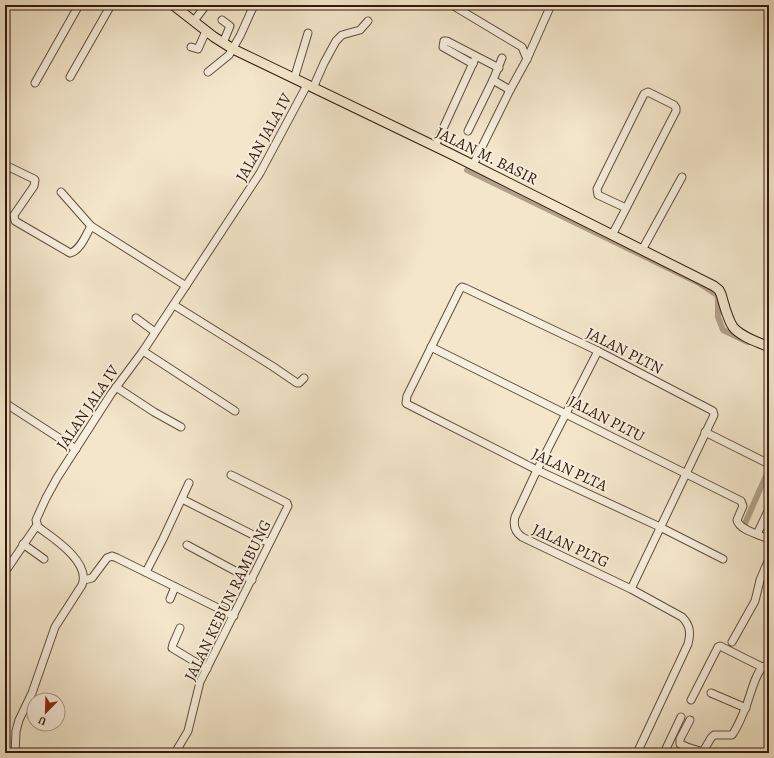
<svg xmlns="http://www.w3.org/2000/svg" width="774" height="758" font-family="Alegreya,serif">
  <style>
    .lines { fill: none; stroke-linecap: round; stroke-linejoin: round }
    .canal { stroke: #b1a08a; stroke-width: 6 }
    .minor-casing { stroke: #624c3c; stroke-width: 9 }
    .major-casing { stroke: #32190c; stroke-width: 11 }
    .minor { stroke: #f7efdd; stroke-width: 7 }
    .major { stroke: #f3e6cb; stroke-width: 9 }
    .labels { text-anchor: middle; stroke-width: 4; stroke-linejoin: round; paint-order: stroke }
    .street-label { font-size: 16px; fill: #32190c; stroke: #f7efdd }
  </style>
  <rect width="100%" height="100%" fill="#f3e6cb"/>
  <filter id="stains"><feTurbulence type="fractalNoise" baseFrequency=".005" numOctaves="4"/><feColorMatrix values="0 0 0 0 .2 0 0 0 0 .09 0 0 0 0 .02 0 0 0 .5 -.17"/></filter>
  <radialGradient id="worn" r=".72"><stop offset=".6" stop-color="#630" stop-opacity="0"/><stop offset="1" stop-color="#630" stop-opacity=".3"/></radialGradient>
  <g class="lines">
    <g class="canal">
      <polyline points="467,170 699,283 717,295 718,299 718,317 723,330 748,342"/>
      <polyline points="743,528 769,469"/>
    </g>
    <g class="minor-casing">
      <g id="minor">
        <polyline points="452,5 522,47 527,59"/>
        <polyline points="222,20 230,26 223,43"/>
        <polyline points="194,21 206,5"/>
        <polyline points="191,47 198,49 206,31"/>
        <polyline points="502,58 493,80 510,90"/>
        <polyline points="473,64 443,47 444,41 447,41 499,68"/>
        <polyline points="208,72 229,55 240,36 254,5"/>
        <polyline points="70,77 111,5"/>
        <polyline points="294,79 308,33"/>
        <polyline points="35,83 79,5"/>
        <polyline points="313,88 324,63 336,41 342,35 360,30 368,21"/>
        <polyline points="468,131 493,80"/>
        <polyline points="435,146 474,61"/>
        <path d="M5 165 34 179 35 180 34 186 14 215 15 221 70 253C80 251 86 235 91 226L186 286"/>
        <polyline points="473,165 510,90 527,59 551,5"/>
        <polyline points="61,192 91,226"/>
        <polyline points="612,235 619,222 676,111 676,108 674,105 648,92 644,94 597,189 598,195 626,208"/>
        <polyline points="642,250 682,177"/>
        <polyline points="174,305 272,366 297,383 299,383 304,378"/>
        <polyline points="136,318 155,332"/>
        <path d="M431 347 741 501 743 506 737 520C739 530 760 535 769 539"/>
        <polyline points="143,351 235,411"/>
        <path d="M598 351 537 470 515 517C513 525 515 532 522 537L631 589 682 617C690 625 691 633 688 644L637 753"/>
        <polyline points="116,387 154,412 181,427"/>
        <polyline points="5,403 76,449"/>
        <polyline points="705,432 769,464"/>
        <polyline points="182,499 269,543"/>
        <polyline points="757,534 769,509"/>
        <polyline points="23,544 44,559"/>
        <polyline points="187,545 252,580"/>
        <polyline points="5,572 37,525"/>
        <polyline points="146,572 163,539 189,483"/>
        <polyline points="84,580 92,578 107,558 112,556 117,558 234,616"/>
        <polyline points="631,589 714,415 713,411 598,351 465,288 462,287 460,289 407,396 406,403 407,404 537,470 660,527 723,559"/>
        <polyline points="170,599 175,587"/>
        <polyline points="180,628 173,644 172,648 207,669"/>
        <polyline points="732,642 755,601 760,580 769,559"/>
        <polyline points="711,693 746,708"/>
        <polyline points="691,700 718,647 720,646 762,667"/>
        <polyline points="690,720 680,739 680,744 687,747 703,752"/>
        <path d="M15 753 16 731 19 720 32 693 55 627 82 585C91 562 53 538 38 527L36 520 46 498 57 478 111 394 143 351 260 173 307 85"/>
        <polyline points="175,753 188,731 200,682 288,506 287,503 231,475"/>
        <polyline points="664,753 681,717"/>
        <path d="M702 753 711 738 714 735H732C738 727 741 718 745 709 750 698 755 672 764 666H769"/>
      </g>
    </g>
    <g class="major-casing">
      <path id="major" d="M173 5 214 37 233 49 451 154 714 286 719 290 721 294C724 304 727 318 733 327 741 337 758 342 769 347"/>
    </g>
    <use href="#minor" class="minor"/>
    <use href="#major" class="major"/>
  </g>
  <g class="labels">
    <g class="street-label">
      <text transform="translate(263 137) rotate(-61)" y="6">JALAN JALA IV</text>
      <text transform="translate(487 155) rotate(26)" y="6">JALAN M. BASIR</text>
      <text transform="translate(625 350) rotate(27)" y="6">JALAN PLTN</text>
      <text transform="translate(87 407) rotate(-56)" y="6">JALAN JALA IV</text>
      <text transform="translate(607 418) rotate(27)" y="6">JALAN PLTU</text>
      <text transform="translate(570 469) rotate(25)" y="6">JALAN PLTA</text>
      <text transform="translate(571 545) rotate(25)" y="6">JALAN PLTG</text>
      <text transform="translate(227 600) rotate(-64)" y="6">JALAN KEBUN RAMBUNG</text>
    </g>
  </g>
  <rect width="774" height="758" fill="none" stroke="#f3e6cb" stroke-width="20"/>
  <rect x="6" y="6" width="762" height="746" fill="none" stroke="#32190c" stroke-width="2"/>
  <rect x="10" y="10" width="754" height="738" fill="none" stroke="#32190c"/>
  <g transform="translate(46 712) rotate(203)"><circle r="19" fill="#f7efdd" stroke="#a89989"/>
  <path d="M0-3L7 15L0 10L-7 15Z" fill="#8f2418"/>
  <text y="-6" font-size="11" font-weight="bold" text-anchor="middle" fill="#32190c">U</text>
  </g>
  <rect width="100%" height="100%" filter="url(#stains)"/>
  <rect width="100%" height="100%" fill="url(#worn)"/>
</svg>
